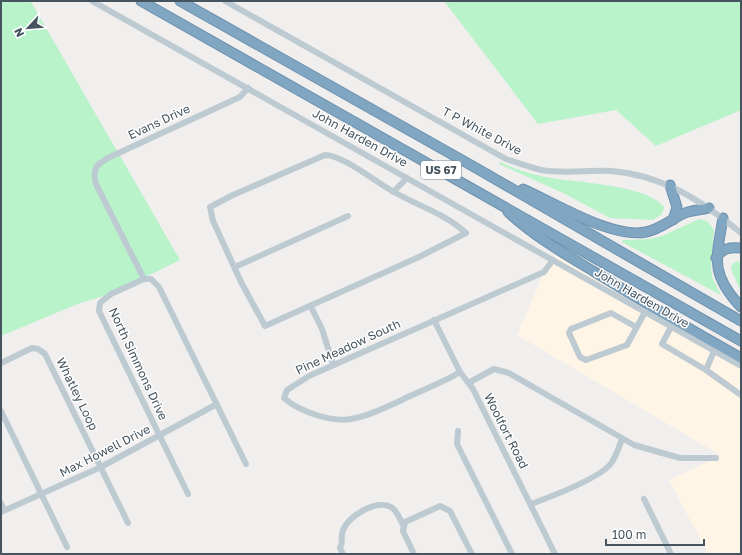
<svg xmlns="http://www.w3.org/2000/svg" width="742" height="555" font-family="'Golos Text',sans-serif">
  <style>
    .commercial { fill: #fef5e6 }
    .green { fill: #b8f3ca }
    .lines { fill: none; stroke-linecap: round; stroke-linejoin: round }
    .highway-casing { stroke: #6c91ae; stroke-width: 11 }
    .minor { stroke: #bdcad2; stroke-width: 6 }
    .highway { stroke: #81a6c2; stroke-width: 9 }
    .labels { text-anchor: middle; stroke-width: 3; stroke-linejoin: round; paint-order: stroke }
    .shield { fill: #fff; stroke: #7d878e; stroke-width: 1 }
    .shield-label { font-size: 11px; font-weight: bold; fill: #45545e }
    .street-label { font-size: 12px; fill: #45545e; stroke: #fff }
  </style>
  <rect width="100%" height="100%" fill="#f1eeee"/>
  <polygon class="commercial" points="556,256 741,362 741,554 708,554 669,480 716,458 720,455 517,335 544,272"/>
  <g class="green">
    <polygon points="1,1 42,1 31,2 180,260 111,294 80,303 1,336"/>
    <polygon points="444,1 741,1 741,110 656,146 616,110 538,124"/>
    <path d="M500 162C513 168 526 173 541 176 571 183 645 183 664 207L662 214 653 220 610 218 567 195 499 164Z"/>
    <polygon points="699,219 707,221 714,230 711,265 712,277 721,295 622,242 623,240 650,239 662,236"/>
    <polygon points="737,261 741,263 741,291 733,274 731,268 732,264"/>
  </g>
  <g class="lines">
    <g class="highway-casing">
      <g id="highway">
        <polyline points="141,1 741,341"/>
        <polyline points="180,1 476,168 741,321"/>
        <polyline points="670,185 677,207 673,220"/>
        <path d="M523 189C555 203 612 239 646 232 661 229 671 219 685 213 692 210 701 210 709 208"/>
        <path d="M508 212C534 236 563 253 593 271 642 301 691 330 741 358"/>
        <path d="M723 218C716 259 710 274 741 307"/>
        <path d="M716 258C723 248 729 247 741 248"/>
      </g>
    </g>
    <g class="minor">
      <polyline points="92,1 741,366"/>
      <path d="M225 1 506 159C518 163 529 167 541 170 564 174 588 170 611 171 663 175 702 201 741 233"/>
      <path d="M325 155C343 155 377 183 394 192 418 206 446 214 466 233L419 257 265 326 241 282 213 221 210 207 233 195Z"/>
      <polyline points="393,192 407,178"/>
      <polyline points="235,267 348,216"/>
      <path d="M144 279 96 184C92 169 96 164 110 157L240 97 248 88"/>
      <polyline points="144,279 111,294 100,303 99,311 188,494"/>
      <polyline points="144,279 151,279 159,287 246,464"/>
      <polyline points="311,307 322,329 333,364"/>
      <polyline points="434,320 460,372 473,389 555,554"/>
      <polyline points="636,327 611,313 571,329 569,333 580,357 586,360 627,345 645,312"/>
      <polyline points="671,327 662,344 706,370 741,395"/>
      <polyline points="1,363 32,348 38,349 45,354 128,523"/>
      <polyline points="706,370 714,351"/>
      <path d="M460 372C444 382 427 388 410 396 393 404 374 414 356 418 334 424 300 412 284 398L287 390 309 376 544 272 553 260"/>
      <polyline points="470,382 494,369 509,373 634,445 680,458 716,458"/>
      <polyline points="1,411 67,547"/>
      <polyline points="458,431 457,444 512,554"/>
      <polyline points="644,499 671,554"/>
      <polyline points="1,503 4,510"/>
      <path d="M531 504C550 497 602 478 612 462 616 456 619 447 622 439"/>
      <polyline points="1,512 101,467 217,404"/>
      <path d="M343 554 340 548C344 541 340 537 343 530 349 516 376 499 391 507 397 510 400 520 403 525"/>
      <polyline points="414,554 403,531 405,522 440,506 450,511 472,554"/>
    </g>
    <use href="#highway" class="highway"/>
  </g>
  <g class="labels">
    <rect class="shield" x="421" y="161" width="40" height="18" rx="3"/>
    <g class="shield-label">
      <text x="441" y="174">US 67</text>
    </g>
    <g class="street-label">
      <text transform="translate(159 122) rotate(-25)" y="4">Evans Drive</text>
      <text transform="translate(482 131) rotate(28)" y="4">T P White Drive</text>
      <text transform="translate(360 138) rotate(29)" y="4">John Harden Drive</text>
      <text transform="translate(642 298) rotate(30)" y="4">John Harden Drive</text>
      <text transform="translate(348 347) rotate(-25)" y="4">Pine Meadow South</text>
      <text transform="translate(138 364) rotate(65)" y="4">North Simmons Drive</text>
      <text transform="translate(77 394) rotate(64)" y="4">Whatley Loop</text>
      <text transform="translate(506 431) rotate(63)" y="4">Woolfort Road</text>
      <text transform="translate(105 451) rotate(-27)" y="4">Max Howell Drive</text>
    </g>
  </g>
  <rect width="742" height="555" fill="none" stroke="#45545e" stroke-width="4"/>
  <g transform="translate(28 28) rotate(244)" stroke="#ffffff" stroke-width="3" paint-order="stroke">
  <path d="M0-3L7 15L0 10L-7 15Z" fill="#45545e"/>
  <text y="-6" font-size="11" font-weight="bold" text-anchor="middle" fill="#45545e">N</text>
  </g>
  <path d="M606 539v6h98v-6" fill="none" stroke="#45545e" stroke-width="2"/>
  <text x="612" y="539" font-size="12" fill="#45545e" stroke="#ffffff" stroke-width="3" paint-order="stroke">100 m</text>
</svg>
